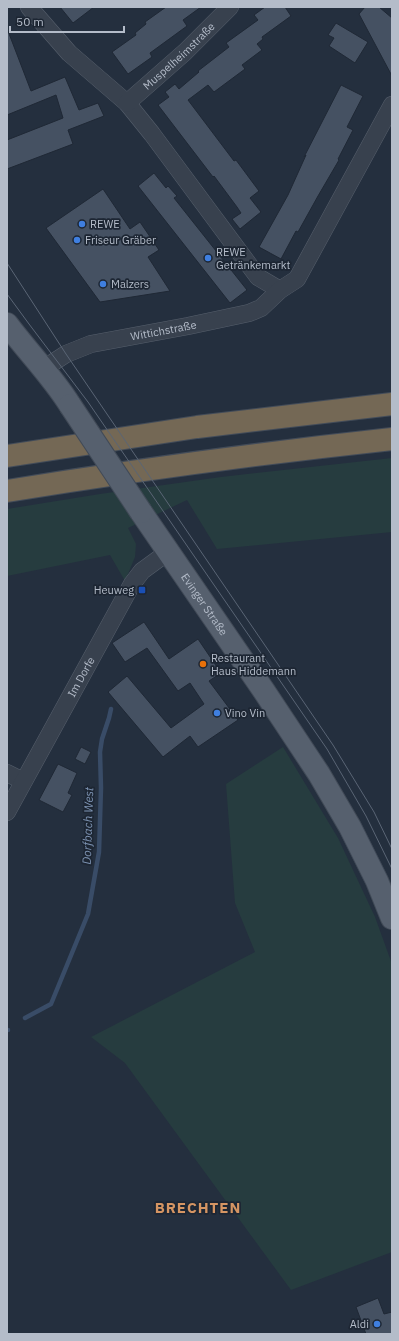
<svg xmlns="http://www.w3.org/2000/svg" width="399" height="1341" font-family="'IBM Plex Sans',sans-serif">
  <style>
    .green { fill: #263c3f }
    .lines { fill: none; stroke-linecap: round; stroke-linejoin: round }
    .stream { stroke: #394c67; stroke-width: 4.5 }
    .building { fill: #455162; stroke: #1f2835 }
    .street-casing { stroke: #565f6c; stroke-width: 18 }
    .primary-casing { stroke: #414a57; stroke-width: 24 }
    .highway-casing { stroke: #434c59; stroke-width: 24 }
    .street { stroke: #38414e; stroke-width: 17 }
    .primary { stroke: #56606e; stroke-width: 22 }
    .highway { stroke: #746855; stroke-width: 22 }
    .tram { stroke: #5a6575; stroke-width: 1 }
    .primary-bridge-casing { stroke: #414a57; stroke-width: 24; stroke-linecap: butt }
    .primary-bridge { stroke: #56606e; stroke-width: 22 }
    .shop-dot { fill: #3f7fe0; stroke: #1d2633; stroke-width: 1.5 }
    .transit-dot { fill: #1a4fb4; stroke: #1d2633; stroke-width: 1.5 }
    .food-dot { fill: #e8710a; stroke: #1d2633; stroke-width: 1.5 }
    .labels { text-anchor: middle; stroke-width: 3.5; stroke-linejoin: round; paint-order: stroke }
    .street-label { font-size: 11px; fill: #b4bcc9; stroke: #1d2633 }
    .poi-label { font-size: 11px; fill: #b4bcc9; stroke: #1d2633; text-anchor: start }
    .water-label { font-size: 12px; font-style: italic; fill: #7c92b1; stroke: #1d2633 }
    .district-label { font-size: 15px; font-weight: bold; letter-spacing: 1px; fill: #d59563; stroke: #1d2633 }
  </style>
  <rect width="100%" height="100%" fill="#242f3e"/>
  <g class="green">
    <polygon points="392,458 392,532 217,549 187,500 128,528 136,544 135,557 125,581 110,555 7,576 7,509 100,494 221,477"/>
    <polygon points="283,747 338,838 375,917 392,964 392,1252 291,1290 125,1063 91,1037 255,952 235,903 226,784"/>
  </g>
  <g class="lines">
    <g class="stream">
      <polyline points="25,1018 51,1004 88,914 99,852 101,788 100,752 102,739 109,718 111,709"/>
      <polyline points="7,1030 8,1030"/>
    </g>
  </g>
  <g class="building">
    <polygon points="60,7 94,7 73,23"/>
    <polygon points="166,7 201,7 183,20 187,26 150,53 152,57 128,74 112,52 136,35 135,33 146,24 145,22"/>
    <polygon points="265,7 285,7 291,16 262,37 263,39 257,44 262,50 242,65 245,69 214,92 208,85 188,100 234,161 236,160 259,191 250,198 261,212 240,229 232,219 241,213 237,207 214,176 213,177 158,105 169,97 165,92 175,84 179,89 199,72 198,71 229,47 226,43 258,20 254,15"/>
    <polygon points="365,7 379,7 392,18 392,76 359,14"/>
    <polygon points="336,23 368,42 355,63 329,46 334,38 328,35"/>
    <polygon points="7,31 8,31 31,91 65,77 79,110 98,103 104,116 68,130 73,144 7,169 7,140 63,118 56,95 7,115"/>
    <polygon points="341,85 363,96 347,127 353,130 338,159 339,160 318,196 298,232 296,231 281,259 259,247 288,195 306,155 304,157"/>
    <polygon points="154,173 166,188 168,186 177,196 174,198 247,290 230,303 138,186"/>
    <polygon points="103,189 130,229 140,222 159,250 148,257 170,291 100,302 46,228"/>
    <polygon points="144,622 169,659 198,639 221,673 209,681 238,720 198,747 190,736 163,757 108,692 127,676 171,728 204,704 190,683 178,691 147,648 125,662 112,643"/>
    <polygon points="81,747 91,752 85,764 75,759"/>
    <polygon points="58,764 77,773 68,793 72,795 63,812 39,800"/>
    <polygon points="378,1298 384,1314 392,1312 392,1334 366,1334 356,1307"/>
  </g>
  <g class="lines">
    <g class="street-casing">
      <g id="street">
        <polyline points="29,7 69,53 127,103 152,134 258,277 280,290"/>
        <path id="s1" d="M127 103 185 52 230 7"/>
        <path id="s2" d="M43 369 66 354 91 344 188 326 249 313 261 308 280 290 297 279 392 105"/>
        <polyline points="7,773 23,781"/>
        <path id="s3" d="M7 812 132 584 142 571 168 552"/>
      </g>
    </g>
    <g class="primary-casing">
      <g id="primary">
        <path d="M7 324C27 351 52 376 70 405"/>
        <path id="s4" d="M141 512 264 691 319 774 350 827 377 881 392 918"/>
      </g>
    </g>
    <g class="highway-casing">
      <g id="highway">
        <polyline points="7,456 197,427 392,404"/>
        <path d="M7 491C135 470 263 453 392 439"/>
      </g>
    </g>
    <use href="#street" class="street"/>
    <use href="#primary" class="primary"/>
    <use href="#highway" class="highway"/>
    <g class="tram">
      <polyline points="7,263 66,354 333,745 374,812 392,849"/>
      <polyline points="7,294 29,324 88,402 327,749 366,816 392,869"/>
    </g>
    <g class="primary-bridge-casing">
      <polyline id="primary-bridge" points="70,405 141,512"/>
    </g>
    <use href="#primary-bridge" class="primary-bridge"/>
  </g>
  <g class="shop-dot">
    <circle cx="82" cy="224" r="4"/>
    <circle cx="77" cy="240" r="4"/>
    <circle cx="208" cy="258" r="4"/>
    <circle cx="103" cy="284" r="4"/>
    <circle cx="217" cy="713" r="4"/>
    <circle cx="377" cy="1324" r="4"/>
  </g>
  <rect class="transit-dot" x="138" y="586" width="8" height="8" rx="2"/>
  <circle class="food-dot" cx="203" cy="664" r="4"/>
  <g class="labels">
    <g class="street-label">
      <text dy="4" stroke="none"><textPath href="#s1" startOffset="70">Muspelheimstraße</textPath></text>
      <text dy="4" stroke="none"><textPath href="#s2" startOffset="128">Wittichstraße</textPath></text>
      <text dy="4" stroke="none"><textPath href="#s4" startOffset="112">Evinger Straße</textPath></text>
      <text dy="4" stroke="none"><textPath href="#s3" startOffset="154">Im Dorfe</textPath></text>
    </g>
    <g class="poi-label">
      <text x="90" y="228">REWE</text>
      <text x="85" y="244">Friseur Gräber</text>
      <text x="216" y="256">REWE<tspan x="216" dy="13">Getränkemarkt</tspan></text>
      <text x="111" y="288">Malzers</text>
      <text x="134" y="594" text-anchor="end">Heuweg</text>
      <text x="211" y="662">Restaurant<tspan x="211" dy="13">Haus Hiddemann</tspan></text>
      <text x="225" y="717">Vino Vin</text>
      <text x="369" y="1328" text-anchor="end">Aldi</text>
    </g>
    <g class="water-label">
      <text transform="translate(88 826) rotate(-88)" y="4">Dorfbach West</text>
    </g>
    <g class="district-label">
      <text x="198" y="1213">BRECHTEN</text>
    </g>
  </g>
  <rect width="399" height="1341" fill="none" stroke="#b4bcc9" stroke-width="16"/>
  <path d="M10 26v6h114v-6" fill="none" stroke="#b4bcc9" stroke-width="2"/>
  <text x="16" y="26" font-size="12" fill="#b4bcc9" stroke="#1d2633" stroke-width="3" paint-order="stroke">50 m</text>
</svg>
